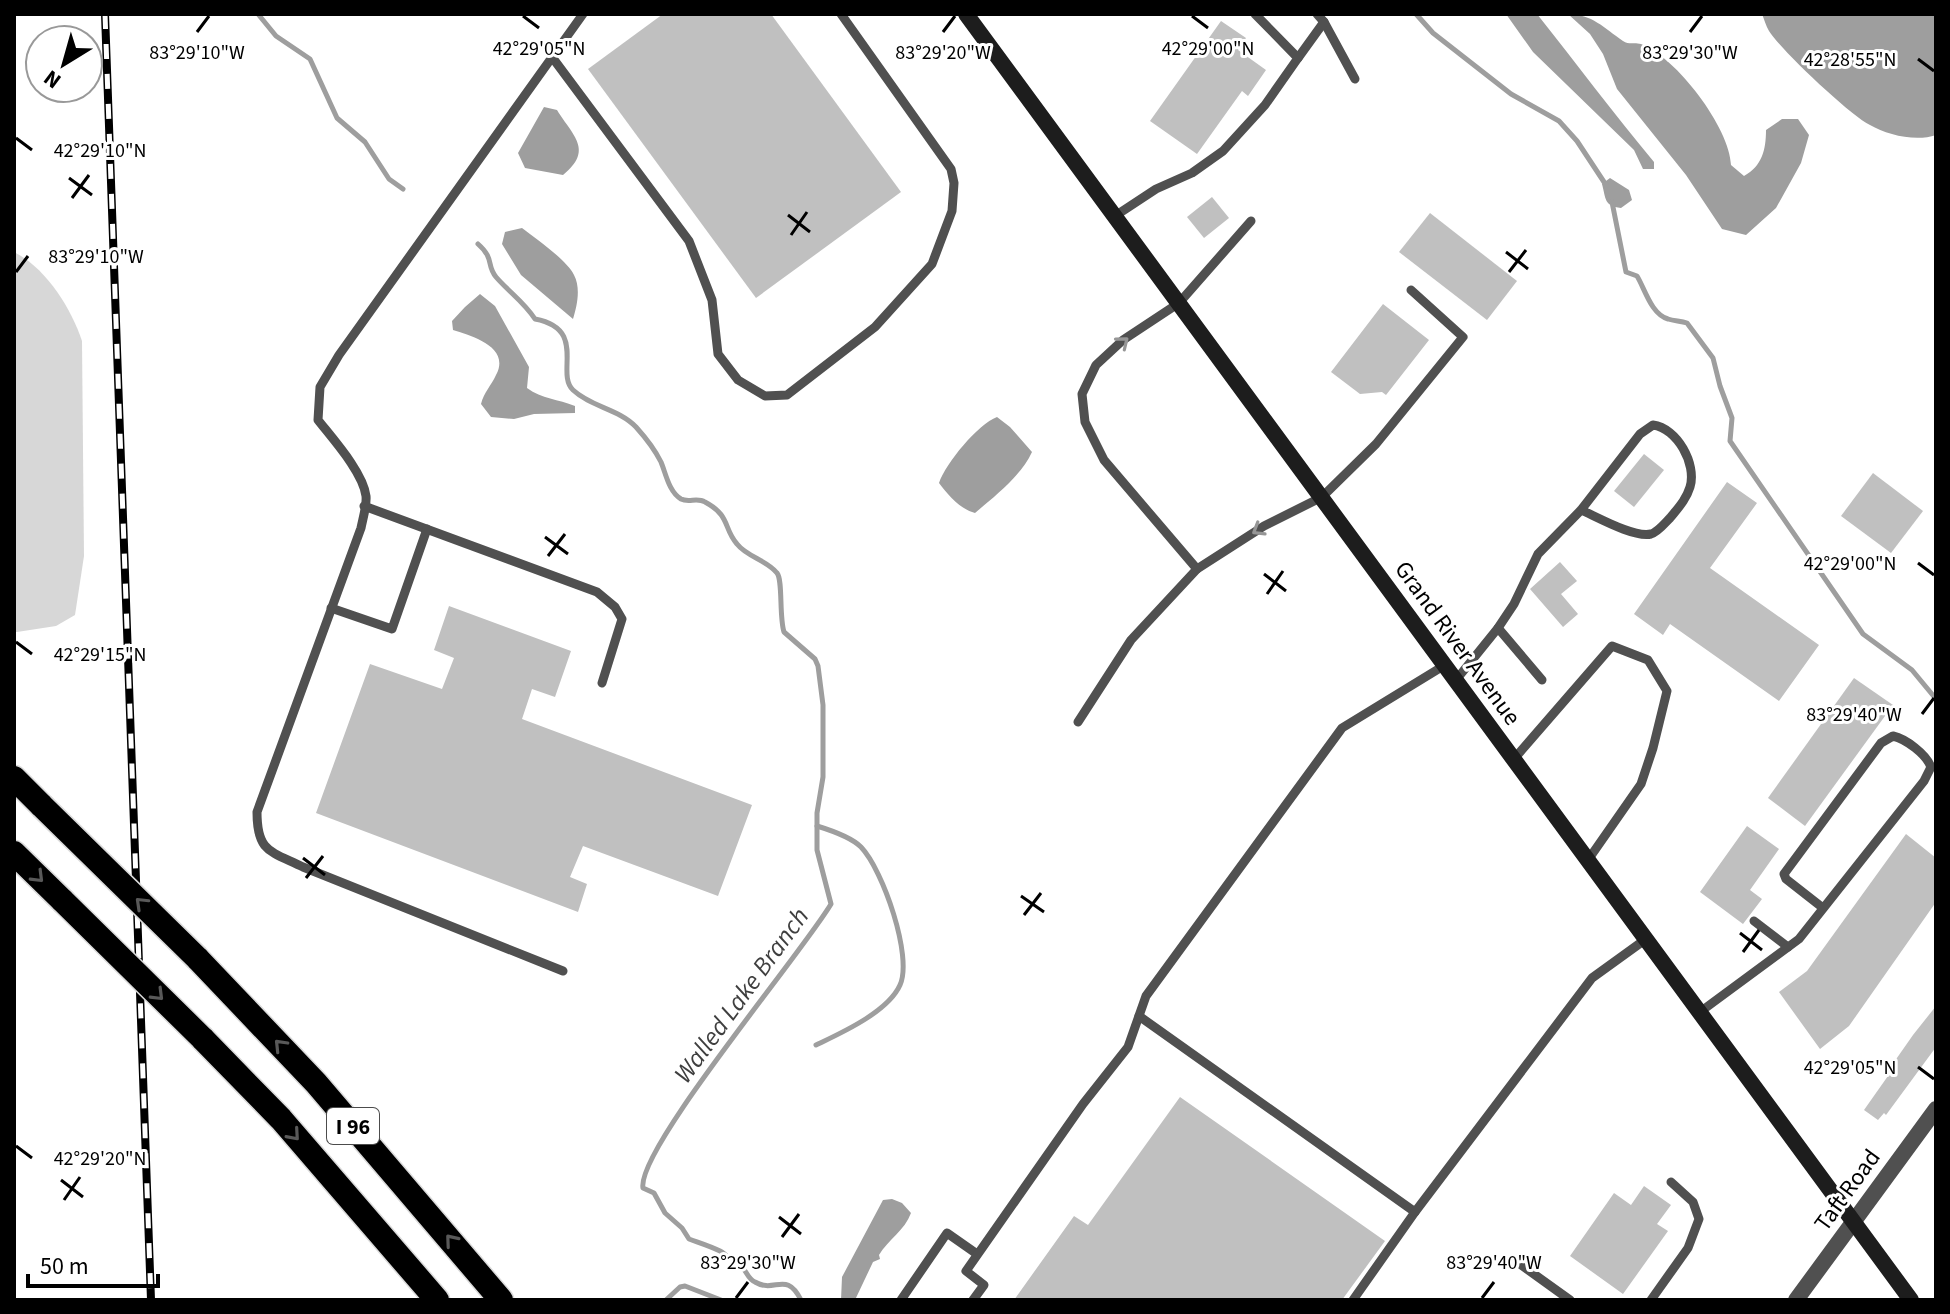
<svg xmlns="http://www.w3.org/2000/svg" width="1950" height="1314" font-family="'Source Sans 3',sans-serif">
  <style>
    .green { fill: #d7d7d7 }
    .water { fill: #9e9e9e }
    .lines { fill: none; stroke-linecap: round; stroke-linejoin: round }
    .stream { stroke: #9e9e9e; stroke-width: 5 }
    .building { fill: #c0c0c0 }
    .motorway-casing { stroke: #dbdbdb; stroke-width: 27 }
    .service { stroke: #505050; stroke-width: 9 }
    .minor { stroke: #505050; stroke-width: 16 }
    .tertiary { stroke: #505050; stroke-width: 16 }
    .secondary { stroke: #1d1d1d; stroke-width: 16 }
    .motorway { stroke: #000; stroke-width: 24 }
    .rail-casing { stroke: #000; stroke-width: 8 }
    .rail { stroke: #fff; stroke-width: 5; stroke-dasharray: 15; stroke-linecap: butt }
    .motorway-bridge-casing { stroke: #dbdbdb; stroke-width: 27; stroke-linecap: butt }
    .motorway-bridge { stroke: #000; stroke-width: 24 }
    .oneway { stroke: #969696 }
    .oneway2 { stroke: #595959 }
    .ticks { fill: none; stroke: #000; stroke-width: 3 }
    .labels { text-anchor: middle; stroke-width: 6; stroke-linejoin: round; paint-order: stroke }
    .shield { fill: #fff; stroke: #4c4c4c; stroke-width: 2 }
    .shield-label { font-size: 22px; font-weight: bold; fill: #000 }
    .street-label { font-size: 24px; fill: #000; stroke: #fff }
    .water-label { font-size: 26px; font-style: italic; fill: #3f3f3f; stroke: #fff }
    .ticks-label { font-size: 20px; text-anchor: middle; fill: #000; stroke: #fff; stroke-width: 6; stroke-linejoin: round; paint-order: stroke }
  </style>
  <rect width="100%" height="100%" fill="#fff"/>
  <path class="green" d="M14 252C46 268 71 308 82 341L84 556 75 615 56 626 17 632H14Z"/>
  <g class="water">
    <path d="M1506 14H1537C1576 63 1614 114 1654 162V169H1643L1634 150 1533 52Z"/>
    <path d="M1568 14C1592 14 1604 28 1623 41 1629 45 1634 42 1641 44 1676 57 1730 128 1731 165L1744 176C1762 166 1766 150 1766 130L1782 119H1798L1809 135 1801 163 1776 208 1746 235 1722 229 1686 175 1617 89 1603 54 1590 34Z"/>
    <path d="M1762 14H1936V135C1916 142 1887 135 1870 125 1850 115 1781 50 1769 31 1766 26 1764 19 1762 14Z"/>
    <path d="M544 107 557 110C573 136 594 150 563 175L525 168 518 153Z"/>
    <path d="M1610 178 1629 190 1632 200 1621 208C1604 206 1606 199 1602 184Z"/>
    <path d="M522 228C535 238 567 260 574 275 581 288 577 306 573 319L521 275 502 244 505 232Z"/>
    <path d="M480 294 495 306 529 367 527 388C542 399 558 399 575 406V413L534 414 514 419 491 417 481 404C484 392 491 386 496 375 511 347 472 336 453 330L452 321 465 307Z"/>
    <path d="M997 417 1010 427 1032 452C1021 476 995 496 975 513 960 509 948 495 939 483 946 463 978 424 997 417Z"/>
    <path d="M892 1199 902 1203 911 1213C905 1230 888 1240 879 1255L880 1259 873 1262 855 1300H841L842 1277 883 1200Z"/>
  </g>
  <g class="lines">
    <g class="stream">
      <polyline points="258,14 276,36 310,59 337,118 365,142 389,179 403,189"/>
      <polyline points="1416,14 1433,33 1511,94 1559,121 1577,141 1606,185"/>
      <path d="M1612 202 1626 272 1637 276C1645 289 1651 314 1668 319 1674 321 1681 321 1687 323L1713 358 1720 386 1732 418 1730 441 1863 634 1912 670 1936 699"/>
      <path d="M478 244C495 259 486 265 496 277 509 292 524 302 535 319 588 329 555 373 573 390 591 407 619 409 636 427 645 437 655 450 661 462 666 474 669 492 681 499 689 503 697 497 705 502 731 516 723 528 737 544 747 557 767 560 777 573 783 580 779 617 784 632L815 659 818 666 823 705V777L817 813V850L831 904C803 952 636 1150 643 1188L654 1193 665 1213 682 1228 689 1239C700 1243 710 1246 720 1251 729 1256 732 1264 742 1267 747 1272 748 1279 755 1282 775 1294 786 1270 801 1300"/>
      <path d="M816 1045C841 1033 888 1012 900 985 913 957 883 870 861 847 851 837 830 830 817 826"/>
      <polyline points="666,1300 680,1287 685,1286 721,1300"/>
    </g>
  </g>
  <g class="building">
    <polygon points="663,14 771,14 901,192 756,298 588,69"/>
    <polygon points="1221,21 1246,38 1238,50 1266,70 1248,96 1242,91 1197,154 1150,121"/>
    <polygon points="1212,197 1229,218 1204,238 1187,217"/>
    <polygon points="1430,213 1517,281 1487,320 1399,252"/>
    <polygon points="1383,304 1429,340 1386,395 1382,392 1360,394 1331,372"/>
    <polygon points="1644,454 1664,470 1634,507 1614,491"/>
    <polygon points="1873,473 1923,511 1891,553 1841,516"/>
    <polygon points="1727,482 1757,503 1710,568 1819,645 1779,701 1670,624 1663,635 1634,614"/>
    <polygon points="1560,562 1577,581 1561,594 1578,614 1563,627 1530,589"/>
    <polygon points="449,606 571,651 555,697 532,689 522,719 752,805 718,896 583,846 570,877 587,884 578,912 316,813 370,664 442,689 454,658 434,650"/>
    <polygon points="1854,678 1893,705 1805,826 1768,798"/>
    <polygon points="1747,826 1779,849 1750,890 1762,899 1743,924 1700,892"/>
    <polygon points="1906,834 1936,858 1936,902 1849,1026 1820,1049 1779,992 1807,971"/>
    <polygon points="1936,1006 1936,1047 1886,1115 1884,1113 1878,1120 1864,1110 1895,1066 1892,1065 1913,1035"/>
    <polygon points="1180,1097 1385,1241 1342,1300 1014,1300 1074,1216 1088,1225"/>
    <polygon points="1644,1186 1671,1205 1657,1224 1668,1231 1623,1294 1570,1256 1614,1193 1631,1205"/>
  </g>
  <g class="lines">
    <g class="motorway-casing">
      <g id="motorway">
        <polyline points="14,778 42,806"/>
        <polyline points="14,853 63,901"/>
        <polyline points="197,958 316,1083 501,1300"/>
        <polyline points="202,1038 281,1119 437,1300"/>
      </g>
    </g>
    <g class="service">
      <polyline points="1317,14 1324,22 1355,79"/>
      <polyline points="552,57 689,241 712,300 718,354 738,380 765,396 787,395 875,327 932,264 952,211 954,183 951,169 841,14"/>
      <polyline points="1298,58 1324,22"/>
      <polyline points="1115,216 1156,189 1192,173 1223,151 1265,105 1298,58 1255,14"/>
      <polyline points="364,506 597,592 615,607 622,619 602,683"/>
      <polyline points="1197,569 1104,460 1085,422 1082,394 1096,365 1123,340 1179,303 1251,221"/>
      <polyline points="331,608 392,629 427,529"/>
      <path d="M1498 628 1514 604 1538 554 1581 510 1640 434 1653 425C1677 428 1697 464 1690 487 1686 500 1678 508 1670 518 1665 523 1658 532 1651 534 1634 538 1597 517 1581 510"/>
      <polyline points="1456,680 1498,628 1542,680"/>
      <polyline points="1078,722 1131,640 1197,569 1264,526 1322,497 1376,444 1463,337 1411,290"/>
      <polyline points="1514,759 1612,646 1648,660 1667,691 1653,748 1641,784 1588,860"/>
      <polyline points="1754,921 1788,947"/>
      <path d="M563 971 303 867C270 851 257 852 257 812L361 528C363 518 367 505 366 496 363 472 332 438 318 420L320 387 339 355 583 14"/>
      <path d="M1700 1012 1799 939 1924 781 1931 767C1926 754 1906 739 1893 736L1881 743 1784 874 1786 879 1823 908"/>
      <polyline points="1139,1016 1415,1212 1353,1300"/>
      <polyline points="1415,1212 1592,978 1646,939"/>
      <polyline points="1513,1259 1570,1300"/>
      <polyline points="901,1300 947,1233 977,1254"/>
      <polyline points="973,1300 984,1285 966,1271 1083,1104 1128,1047 1146,996 1342,728 1445,665"/>
      <polyline points="1651,1300 1688,1248 1699,1219 1693,1202 1671,1182"/>
    </g>
    <polyline class="minor" points="1796,1300 1854,1221"/>
    <polyline class="tertiary" points="1854,1221 1936,1109"/>
    <polyline class="secondary" points="966,14 1911,1300"/>
    <use href="#motorway" class="motorway"/>
    <g class="rail-casing">
      <polyline id="rail" points="105,14 151,1300"/>
    </g>
    <use href="#rail" class="rail"/>
    <g class="motorway-bridge-casing">
      <g id="motorway-bridge">
        <polyline points="42,806 197,958"/>
        <polyline points="63,901 202,1038"/>
      </g>
    </g>
    <use href="#motorway-bridge" class="motorway-bridge"/>
  </g>
  <defs><path id="oneway-chevron" d="M-2-3.5L2.5 0L-2 3.5" fill="none" stroke-width="1.6" stroke-linecap="round" stroke-linejoin="round" transform="scale(2)"/></defs>
  <g class="oneway">
    <use href="#oneway-chevron" transform="translate(1123 342) rotate(-39)"/>
    <use href="#oneway-chevron" transform="translate(1258 530) rotate(149)"/>
  </g>
  <g class="oneway2">
    <use href="#oneway-chevron" transform="translate(38 877) rotate(45)"/>
    <use href="#oneway-chevron" transform="translate(141 903) rotate(-136)"/>
    <use href="#oneway-chevron" transform="translate(158 995) rotate(45)"/>
    <use href="#oneway-chevron" transform="translate(280 1045) rotate(-134)"/>
    <use href="#oneway-chevron" transform="translate(294 1135) rotate(49)"/>
    <use href="#oneway-chevron" transform="translate(451 1240) rotate(-130)"/>
  </g>
  <path class="ticks" d="M523 16 539 28M1192 16 1208 28M197 32 209 16M943 32 955 16M1690 32 1702 16M1918 59 1934 71M16 138 32 150M69 178 92 195M72 198 89 175M788 215 810 232M791 235 807 212M1506 252 1528 269M16 272 28 256M1509 272 1526 250M545 537 568 554M548 556 565 534M1918 563 1934 575M1264 574 1286 591M1267 594 1283 571M16 642 32 654M1922 714 1934 698M303 858 325 875M306 878 323 856M1021 896 1044 912M1024 915 1041 893M1740 933 1762 950M1743 952 1759 930M1918 1067 1934 1079M16 1146 32 1158M61 1180 83 1197M64 1200 80 1177M779 1217 801 1234M782 1237 799 1214M736 1298 748 1282M1482 1298 1494 1282"/>
  <g class="labels">
    <rect class="shield" x="327" y="1108" width="52" height="36" rx="6"/>
    <g class="shield-label">
      <text x="353" y="1134">I 96</text>
    </g>
    <g class="street-label">
      <text transform="translate(1458 643) rotate(54)" y="8">Grand River Avenue</text>
      <text transform="translate(1847 1190) rotate(-54)" y="8">Taft Road</text>
    </g>
    <g class="water-label">
      <text transform="translate(741 995) rotate(-54)" y="9">Walled Lake Branch</text>
    </g>
  </g>
  <g class="ticks-label">
    <text x="539" y="55">42°29'05"N</text>
    <text x="1208" y="55">42°29'00"N</text>
    <text x="197" y="59">83°29'10"W</text>
    <text x="943" y="59">83°29'20"W</text>
    <text x="1690" y="59">83°29'30"W</text>
    <text x="1850" y="66">42°28'55"N</text>
    <text x="100" y="157">42°29'10"N</text>
    <text x="96" y="263">83°29'10"W</text>
    <text x="1850" y="570">42°29'00"N</text>
    <text x="100" y="661">42°29'15"N</text>
    <text x="1854" y="721">83°29'40"W</text>
    <text x="1850" y="1074">42°29'05"N</text>
    <text x="100" y="1165">42°29'20"N</text>
    <text x="748" y="1269">83°29'30"W</text>
    <text x="1494" y="1269">83°29'40"W</text>
  </g>
  <rect width="1950" height="1314" fill="none" stroke="#000000" stroke-width="32"/>
  <g transform="translate(64 64) rotate(217)"><circle r="38" fill="#ffffff" stroke="#999999" stroke-width="2"/>
  <path d="M0-6L14 30L0 20L-14 30Z" fill="#000000"/>
  <text y="-12" font-size="22" font-weight="bold" text-anchor="middle" fill="#000000">N</text>
  </g>
  <path d="M28 1274v12h130v-12" fill="none" stroke="#000000" stroke-width="4"/>
  <text x="40" y="1274" font-size="24" fill="#000000" stroke="#ffffff" stroke-width="6" paint-order="stroke">50 m</text>
</svg>
